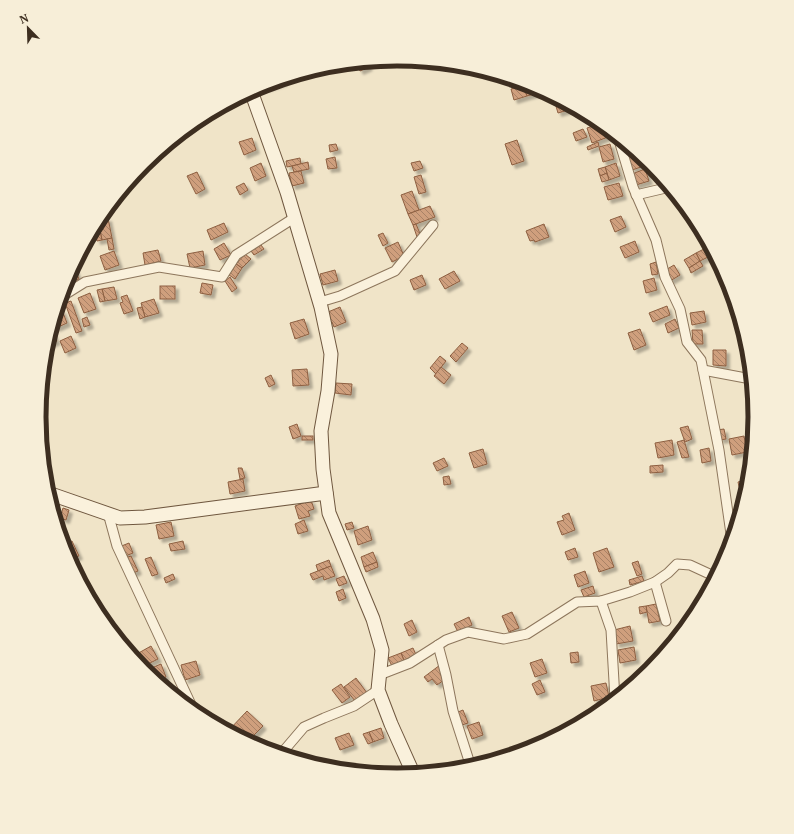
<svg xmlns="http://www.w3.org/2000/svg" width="794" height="834" font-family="'PT Serif',serif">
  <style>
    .building { fill: url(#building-back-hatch); stroke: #8d5f41; filter: url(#shadow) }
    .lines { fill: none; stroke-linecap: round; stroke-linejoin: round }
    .street-casing { stroke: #8d765c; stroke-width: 11 }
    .secondary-casing { stroke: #6f573f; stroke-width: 15 }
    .street { stroke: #faf1dc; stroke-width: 9 }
    .secondary { stroke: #faf1dc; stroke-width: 13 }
    .rim { fill: none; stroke: #3d2e20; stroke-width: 5 }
  </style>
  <defs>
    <pattern id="building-back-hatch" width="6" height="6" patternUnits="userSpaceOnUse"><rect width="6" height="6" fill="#cf9f7d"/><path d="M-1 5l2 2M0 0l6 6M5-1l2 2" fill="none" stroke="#a98266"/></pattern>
    <filter id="shadow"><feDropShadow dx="3.5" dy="3.5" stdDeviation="1" flood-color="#0004"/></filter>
  </defs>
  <rect width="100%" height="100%" fill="#f0e4c8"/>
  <g class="building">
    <polygon points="366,62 369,67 360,71 356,63"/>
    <polygon points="283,79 284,82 265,88 264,85"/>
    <polygon points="523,83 537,88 538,93 527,96"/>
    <polygon points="523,86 527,96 514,100 511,89"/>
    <polygon points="553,96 575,108 558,113"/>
    <polygon points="601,123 604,126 608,137 592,143 587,128"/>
    <polygon points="583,129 587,137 576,141 573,133"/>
    <polygon points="252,138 256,150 244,155 239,142"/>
    <polygon points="517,140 524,161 512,165 505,144"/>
    <polygon points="598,142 599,146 588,150 587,147"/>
    <polygon points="336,144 338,150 330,152 329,145"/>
    <polygon points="610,144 614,159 603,162 599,147"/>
    <polygon points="637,153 640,156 644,166 632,170 627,157"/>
    <polygon points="335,157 337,168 328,169 326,159"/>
    <polygon points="300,158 301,164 287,167 286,161"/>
    <polygon points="420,161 423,168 414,171 411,163"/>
    <polygon points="308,162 309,169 294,172 292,166"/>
    <polygon points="261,163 266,176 255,181 250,168"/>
    <polygon points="616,163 620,176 609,180 605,167"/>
    <polygon points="605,167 607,173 600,176 598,169"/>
    <polygon points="645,169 649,181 636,185 632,174"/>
    <polygon points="301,171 304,183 292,186 289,173"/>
    <polygon points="197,172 205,189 196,194 187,176"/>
    <polygon points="607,173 609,180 602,182 600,176"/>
    <polygon points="421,175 426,192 419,194 414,177"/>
    <polygon points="244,183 248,190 240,195 236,187"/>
    <polygon points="619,183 623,196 608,200 604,187"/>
    <polygon points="412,191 419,210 408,214 401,195"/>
    <polygon points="430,206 435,217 413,225 408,214"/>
    <polygon points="621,216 626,227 615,232 610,220"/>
    <polygon points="108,218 112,238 102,240 98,221"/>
    <polygon points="224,223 228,232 211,240 207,230"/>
    <polygon points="416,224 421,236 417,237 413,225"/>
    <polygon points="544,224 549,237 535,242 534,240 530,241 526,231"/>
    <polygon points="100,231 102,240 97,241 95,232"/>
    <polygon points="383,233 388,243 383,246 378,235"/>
    <polygon points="112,238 114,249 109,250 107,239"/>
    <polygon points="635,241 639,252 625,258 620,247"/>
    <polygon points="398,242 404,256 392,262 385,248"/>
    <polygon points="224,243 231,255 220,260 214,249"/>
    <polygon points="261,245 264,249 254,255 251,251"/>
    <polygon points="706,248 710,256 700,261 696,253"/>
    <polygon points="158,250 161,261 145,265 143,253"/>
    <polygon points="114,251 119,265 105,270 100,256"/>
    <polygon points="203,251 205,265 190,268 187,254"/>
    <polygon points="696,253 700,261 689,268 684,260"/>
    <polygon points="245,254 251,259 242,268 236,264"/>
    <polygon points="700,261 703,266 691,273 689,268"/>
    <polygon points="656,262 658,274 652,275 650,264"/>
    <polygon points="236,264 242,268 235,279 229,275"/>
    <polygon points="674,265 680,275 670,281 664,271"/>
    <polygon points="74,267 79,279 65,285 66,280"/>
    <polygon points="335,270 338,281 323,285 320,274"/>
    <polygon points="454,271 460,281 445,289 439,279"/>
    <polygon points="422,275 426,285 414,290 410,280"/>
    <polygon points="230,277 237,288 232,292 225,281"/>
    <polygon points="654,278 657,290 646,293 643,281"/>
    <polygon points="202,283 213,285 211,295 200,293"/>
    <rect x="160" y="286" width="15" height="13"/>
    <polygon points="114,287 117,299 105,301 102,289"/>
    <polygon points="102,289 105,301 100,302 97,290"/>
    <polygon points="90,293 96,309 84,313 78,298"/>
    <polygon points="127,295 133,311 124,314 120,303 123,302 121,297"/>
    <polygon points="154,299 159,313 145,317 141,303"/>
    <polygon points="71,301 82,331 76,333 65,303"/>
    <polygon points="667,306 670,315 653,322 649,313"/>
    <polygon points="142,307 145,317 140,319 137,308"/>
    <polygon points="340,307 346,322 334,327 332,322 329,323 328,312"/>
    <polygon points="62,310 67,323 56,328 55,325 52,327 57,312"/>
    <polygon points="704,311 706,322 692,325 690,313"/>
    <polygon points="87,317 90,325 84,327 82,319"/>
    <polygon points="304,319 309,334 295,339 290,323"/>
    <polygon points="675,319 679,328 668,333 665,324"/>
    <polygon points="640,329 646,345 634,350 628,333"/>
    <polygon points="51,330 57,341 46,346"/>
    <polygon points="692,330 702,330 703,344 693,344"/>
    <polygon points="71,336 76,348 65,353 60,341"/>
    <polygon points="462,343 468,348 456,362 450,356"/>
    <polygon points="713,350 726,350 726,366 713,365"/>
    <polygon points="440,356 446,361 436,374 430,368"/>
    <polygon points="441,367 451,375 444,384 434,376"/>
    <polygon points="307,369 309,385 293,386 292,370"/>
    <polygon points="271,375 275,384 269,387 265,378"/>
    <polygon points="336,383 352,384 351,395 335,393"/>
    <polygon points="297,424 301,436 293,439 289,427"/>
    <polygon points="688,426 692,439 685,442 680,428"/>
    <polygon points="724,429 726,439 720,440 717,430"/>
    <rect x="302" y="436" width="11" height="4"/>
    <polygon points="744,436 747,452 732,455 729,439"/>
    <polygon points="672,440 674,455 658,458 655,443"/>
    <polygon points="684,440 689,457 682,458 677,442"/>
    <polygon points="709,448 711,461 702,463 700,450"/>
    <polygon points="483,449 487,464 474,468 469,453"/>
    <polygon points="444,458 448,466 437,471 433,463"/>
    <polygon points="663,465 663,472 650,473 650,466"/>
    <polygon points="238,468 242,468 245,478 240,479"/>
    <polygon points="449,476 451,484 444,485 443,477"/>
    <polygon points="243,479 245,491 230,494 228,482"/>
    <polygon points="749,479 746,494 741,495 738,482"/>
    <polygon points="311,500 314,509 308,511 310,516 299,519 295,506"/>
    <polygon points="63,508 69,510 66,520 60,518"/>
    <polygon points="569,513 575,530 562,535 557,522 564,520 562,516"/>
    <polygon points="304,520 308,531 298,534 295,524"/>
    <polygon points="171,522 174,536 159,539 156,525"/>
    <polygon points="352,522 354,528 347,530 345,524"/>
    <polygon points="368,526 372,540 358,545 354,531"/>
    <polygon points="72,541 79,556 69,559 63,544"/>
    <polygon points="183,541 185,549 171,551 169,544"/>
    <polygon points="129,543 133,553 123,557 119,547"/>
    <polygon points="575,548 578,557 568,560 565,552"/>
    <polygon points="607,548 614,567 599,572 593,553"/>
    <polygon points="373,552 377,562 364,567 361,557"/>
    <polygon points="131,556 138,571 131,574 125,558"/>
    <polygon points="151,557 158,574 152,576 145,559"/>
    <polygon points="329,560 331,566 318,571 316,565"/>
    <polygon points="638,561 642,574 637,576 632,563"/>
    <polygon points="377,562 378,567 366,572 364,567"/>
    <polygon points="331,566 335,576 324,580 323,576 313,580 310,574"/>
    <polygon points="585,571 589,583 578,587 574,575"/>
    <polygon points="173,574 175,579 166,583 164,578"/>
    <polygon points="344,576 347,583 339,586 336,579"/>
    <polygon points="642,576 644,581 630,585 629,580"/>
    <polygon points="593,586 595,593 584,597 581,590"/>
    <polygon points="343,589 346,598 339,601 336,592"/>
    <polygon points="656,604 660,621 649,623 646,606"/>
    <polygon points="646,606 647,612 640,614 639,607"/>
    <polygon points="512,612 519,628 509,632 502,616"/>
    <polygon points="469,617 472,625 458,632 454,624"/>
    <polygon points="412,620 417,632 409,636 404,624"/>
    <polygon points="630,626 633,641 616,644 614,630"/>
    <polygon points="151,646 158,659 142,667 135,655"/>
    <polygon points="634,647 636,660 620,663 618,650"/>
    <polygon points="413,648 417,657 405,663 401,653"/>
    <polygon points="578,652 579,662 571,663 570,653"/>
    <polygon points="401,653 405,663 393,668 388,658"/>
    <polygon points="542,659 547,673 535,677 530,663"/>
    <polygon points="196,661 200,675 185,680 181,665"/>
    <polygon points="161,664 166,677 156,680 153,677 149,669"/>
    <polygon points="440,665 444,671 440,674 444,680 437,685 432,679 428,682 424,677"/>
    <polygon points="356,678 367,693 355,701 344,687"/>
    <polygon points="540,680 545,692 537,695 532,684"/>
    <polygon points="606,683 609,697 594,701 591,686"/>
    <polygon points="341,684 350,697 342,703 332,690"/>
    <polygon points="463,710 468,723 462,725 458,712"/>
    <polygon points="247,711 263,726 248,741 228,731"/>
    <polygon points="479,722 483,735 472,739 467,726"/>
    <polygon points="381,728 384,738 373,742 369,732"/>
    <polygon points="369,732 373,742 368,744 363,734"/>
    <polygon points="349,733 354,745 340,750 335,738"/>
  </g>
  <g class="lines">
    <g class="street-casing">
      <g id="street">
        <polyline points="618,137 633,187 656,240 665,277 680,309 687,342 701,360 719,450 732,541"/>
        <polyline points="636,195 670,187"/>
        <polyline points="61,297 85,282 159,267 222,277 236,255 294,218"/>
        <polyline points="320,302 340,296 395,271 433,225"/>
        <polyline points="703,370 751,379"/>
        <polyline points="108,513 117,546 194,711"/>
        <polyline points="655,582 666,621"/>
        <polyline points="601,601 611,630 615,699"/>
        <polyline points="438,645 446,675 453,711 471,767"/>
        <polyline points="379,675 410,663 446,640 468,632 504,639 527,634 577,602 601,601 630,592 655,582 668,573 677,564 690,565 716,577"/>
        <polyline points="281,754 304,727 324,718 354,706 378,690"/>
      </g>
    </g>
    <g class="secondary-casing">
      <g id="secondary">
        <polyline points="251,91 287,192 321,307 331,354 328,391 321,431 323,469 329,513 373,619 382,650 378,690 391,724 413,773"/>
        <polyline points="48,493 120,518 145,517 326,493"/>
      </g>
    </g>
    <use href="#street" class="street"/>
    <use href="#secondary" class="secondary"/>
  </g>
  <path d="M0 0H794V834H0ZM46 417a351 351 0 1 1 702 0a351 351 0 1 1-702 0Z" fill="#f7eed8" fill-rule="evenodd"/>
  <path class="rim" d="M46 417a351 351 0 1 1 702 0a351 351 0 1 1-702 0Z"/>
  <g transform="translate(28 28) rotate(337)" stroke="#f7eed8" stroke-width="3" paint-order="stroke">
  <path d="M0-3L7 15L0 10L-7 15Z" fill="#3d2e20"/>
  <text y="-6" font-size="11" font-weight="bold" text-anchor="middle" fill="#3d2e20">N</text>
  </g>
</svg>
